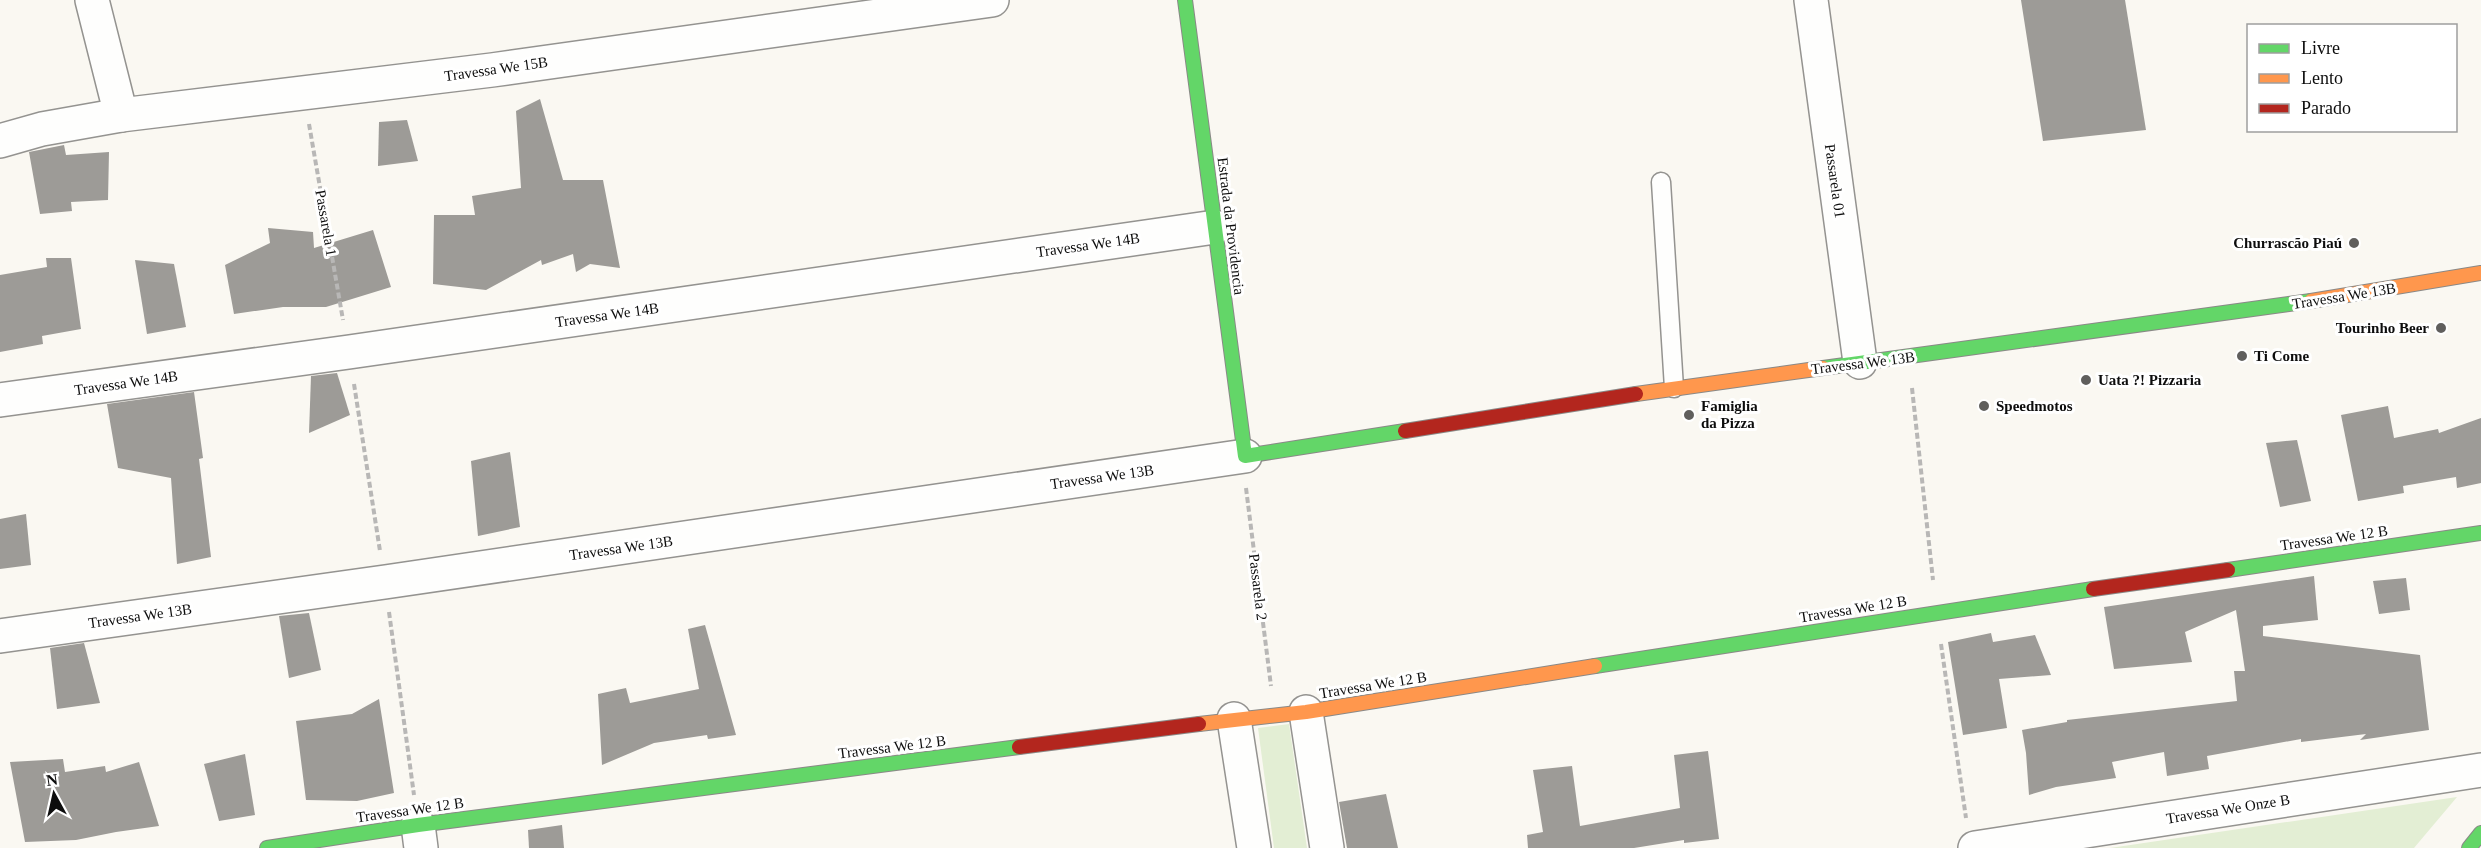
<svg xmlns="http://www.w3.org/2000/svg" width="2481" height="848" font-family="Georgia,serif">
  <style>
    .green { fill: #e3eed4 }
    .building { fill: #9d9b97 }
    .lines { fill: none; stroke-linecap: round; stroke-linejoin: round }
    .lane-casing { stroke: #949390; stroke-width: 21 }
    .street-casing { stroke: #949390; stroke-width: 36 }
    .fast-casing { stroke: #8a8987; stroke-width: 16 }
    .slow-casing { stroke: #8a8987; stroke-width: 16 }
    .jam-casing { stroke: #8a8987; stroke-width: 16 }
    .path { stroke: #b8b7b6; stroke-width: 4; stroke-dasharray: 6 3; stroke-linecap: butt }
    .lane { stroke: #fefefd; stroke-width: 18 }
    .street { stroke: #fefefd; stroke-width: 33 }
    .fast { stroke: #63d668; stroke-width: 14 }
    .slow { stroke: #ff974d; stroke-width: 14 }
    .jam { stroke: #b3261e; stroke-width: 14 }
    .poi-dot { fill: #605f5d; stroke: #fff; stroke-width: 2 }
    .labels { text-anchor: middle; stroke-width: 6; stroke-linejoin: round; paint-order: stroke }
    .street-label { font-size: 15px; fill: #0d0d0d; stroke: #fff }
    .poi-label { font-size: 15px; font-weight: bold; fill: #0d0d0d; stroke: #fff; text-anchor: start }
  </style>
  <rect width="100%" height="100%" fill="#faf8f2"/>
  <g class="green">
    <polygon points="1289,724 1307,848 1274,848 1258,728"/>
    <polygon points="2457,797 2414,848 2110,848"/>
  </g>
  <g class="building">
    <polygon points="2021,0 2125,0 2146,130 2043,141"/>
    <polygon points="540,99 563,180 603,180 620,268 590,264 576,272 573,254 542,265 541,260 486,290 433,284 434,215 475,215 472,196 521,188 516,111"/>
    <polygon points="407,120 418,161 378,166 379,122"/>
    <polygon points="64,145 66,155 109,152 108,200 71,202 72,211 40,214 29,152"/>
    <polygon points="268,228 313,232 314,248 373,230 391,287 326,307 283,307 234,314 225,265 270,243"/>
    <polygon points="46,258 71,258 81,329 42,336 43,344 0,352 0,275 47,267"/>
    <polygon points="135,260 174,264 186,327 147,334"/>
    <polygon points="337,373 350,415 309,433 311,376"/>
    <polygon points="194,392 203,458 199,459 211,557 177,564 171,478 118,468 107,404"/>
    <polygon points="2388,406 2394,438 2438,429 2439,433 2481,418 2481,483 2457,488 2456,477 2403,486 2404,493 2358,501 2341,415"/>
    <polygon points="2297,440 2311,501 2280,507 2266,443"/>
    <polygon points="510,452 520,527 478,536 471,461"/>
    <polygon points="26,514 31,565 0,569 0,519"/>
    <polygon points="2314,576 2318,620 2263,626 2263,636 2420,655 2429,730 2360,740 2366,734 2301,742 2301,739 2207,756 2209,769 2167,776 2164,752 2112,762 2116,778 2056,787 2029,795 2026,753 2022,730 2067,722 2067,720 2237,701 2234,671 2245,671 2236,610 2185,632 2192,662 2114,669 2104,607"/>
    <polygon points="2406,578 2410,610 2379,614 2373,581"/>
    <polygon points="309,613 321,670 289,678 279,616"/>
    <polygon points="705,625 736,735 708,739 707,735 654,743 602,765 598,694 626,688 630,703 699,689 688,629"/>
    <polygon points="1991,633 1993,642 2035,635 2051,675 1999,679 2007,728 1963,735 1948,642"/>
    <polygon points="84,643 100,703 57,709 50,648"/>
    <polygon points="379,699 394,793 357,801 306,800 296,721 352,714"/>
    <polygon points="1708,751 1719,839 1684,843 1684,840 1634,848 1528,848 1527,835 1543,832 1533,770 1572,766 1580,826 1680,808 1674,755"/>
    <polygon points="245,754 255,815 219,821 204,764"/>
    <polygon points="63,759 65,772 105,766 106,772 139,762 159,826 116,832 76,840 25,842 10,762"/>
    <polygon points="1386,794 1398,848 1347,848 1339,802"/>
    <polygon points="562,825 564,848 529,848 528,830"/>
  </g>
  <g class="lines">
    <g class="lane-casing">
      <polyline id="lane" points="1661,182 1674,388"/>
    </g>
    <g class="street-casing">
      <g id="street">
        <polyline points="92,0 121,115"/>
        <polyline points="1811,0 1860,362"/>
        <polyline points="0,141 42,129 121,115 492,70 992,0"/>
        <polyline points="0,400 349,352 1215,227"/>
        <polyline points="0,636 385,582 1245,456"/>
        <polyline points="1306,712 1327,848"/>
        <polyline points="1234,719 1254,848"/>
        <polyline points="418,825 421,848"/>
        <polyline points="1975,848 2481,770"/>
      </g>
    </g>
    <g class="fast-casing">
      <g id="fast">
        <polyline points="1185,0 1245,456 1405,431"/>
        <polyline points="1823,368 2311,301"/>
        <polyline points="2228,570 2481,533"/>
        <polyline points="1595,666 2093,589"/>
        <polyline points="267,848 418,825 1019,747"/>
        <polyline points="2469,848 2481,833"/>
      </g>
    </g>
    <g class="slow-casing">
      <g id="slow">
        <polyline points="2311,301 2481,273"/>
        <polyline points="1636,394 1823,368"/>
        <polyline points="1199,724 1306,712 1595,666"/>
      </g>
    </g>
    <g class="jam-casing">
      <g id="jam">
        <polyline points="1405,431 1636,394"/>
        <polyline points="2093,589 2228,570"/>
        <polyline points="1019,747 1199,724"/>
      </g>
    </g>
    <g class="path">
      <polyline points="309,124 343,320"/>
      <polyline points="354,384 380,551"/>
      <polyline points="1912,388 1933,580"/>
      <polyline points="1246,488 1271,686"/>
      <polyline points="389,612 414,795"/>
      <polyline points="1941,644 1966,818"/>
    </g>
    <use href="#lane" class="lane"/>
    <use href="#street" class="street"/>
    <use href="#fast" class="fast"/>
    <use href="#slow" class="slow"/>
    <use href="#jam" class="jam"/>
  </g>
  <g class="poi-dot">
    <circle cx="2354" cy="243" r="6"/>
    <circle cx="2441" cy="328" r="6"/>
    <circle cx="2242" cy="356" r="6"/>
    <circle cx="2086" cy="380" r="6"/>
    <circle cx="1984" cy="406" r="6"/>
    <circle cx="1689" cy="415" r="6"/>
  </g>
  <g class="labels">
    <g class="street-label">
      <text transform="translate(496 69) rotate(-8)" y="5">Travessa We 15B</text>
      <text transform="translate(1835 181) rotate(82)" y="5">Passarela 01</text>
      <text transform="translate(326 223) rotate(80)" y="5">Passarela 1</text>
      <text transform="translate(1231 226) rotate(83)" y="5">Estrada da Providencia</text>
      <text transform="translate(1088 245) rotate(-8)" y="5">Travessa We 14B</text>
      <text transform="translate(2344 296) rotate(-9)" y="5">Travessa We 13B</text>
      <text transform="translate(607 315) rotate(-8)" y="5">Travessa We 14B</text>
      <text transform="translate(1863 363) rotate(-7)" y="5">Travessa We 13B</text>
      <text transform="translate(126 383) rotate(-8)" y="5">Travessa We 14B</text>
      <text transform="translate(1102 477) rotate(-8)" y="5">Travessa We 13B</text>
      <text transform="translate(2334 538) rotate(-8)" y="5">Travessa We 12 B</text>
      <text transform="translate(621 548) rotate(-8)" y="5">Travessa We 13B</text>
      <text transform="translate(1258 587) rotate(83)" y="5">Passarela 2</text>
      <text transform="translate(1853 609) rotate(-9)" y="5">Travessa We 12 B</text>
      <text transform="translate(140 616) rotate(-8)" y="5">Travessa We 13B</text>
      <text transform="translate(1373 685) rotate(-9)" y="5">Travessa We 12 B</text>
      <text transform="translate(892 747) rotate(-7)" y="5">Travessa We 12 B</text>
      <text transform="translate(2228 809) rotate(-9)" y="5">Travessa We Onze B</text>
      <text transform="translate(410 810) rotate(-8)" y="5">Travessa We 12 B</text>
    </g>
    <g class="poi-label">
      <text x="2342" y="248" text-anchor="end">Churrascão Piaú</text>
      <text x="2429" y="333" text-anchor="end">Tourinho Beer</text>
      <text x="2254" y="361">Ti Come</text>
      <text x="2098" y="385">Uata ?! Pizzaria</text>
      <text x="1701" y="411">Famiglia<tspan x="1701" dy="17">da Pizza</tspan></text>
      <text x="1996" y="411">Speedmotos</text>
    </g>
  </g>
  <rect x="2247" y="24" width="210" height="108" fill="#ffffff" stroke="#9e9e9e" stroke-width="1.5"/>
  <rect x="2259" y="44" width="30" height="9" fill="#63d668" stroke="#9e9e9e" stroke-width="1.5"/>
  <text x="2301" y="54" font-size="18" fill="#0d0d0d">Livre</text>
  <rect x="2259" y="74" width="30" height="9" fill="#ff974d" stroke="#9e9e9e" stroke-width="1.5"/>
  <text x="2301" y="84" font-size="18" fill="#0d0d0d">Lento</text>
  <rect x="2259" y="104" width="30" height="9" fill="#b3261e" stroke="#9e9e9e" stroke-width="1.5"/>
  <text x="2301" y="114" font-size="18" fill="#0d0d0d">Parado</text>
  <g transform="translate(54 794) rotate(352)" stroke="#ffffff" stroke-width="4.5" paint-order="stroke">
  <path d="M0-4.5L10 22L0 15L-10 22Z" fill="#0d0d0d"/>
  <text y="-9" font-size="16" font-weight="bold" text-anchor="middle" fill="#0d0d0d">N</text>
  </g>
</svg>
